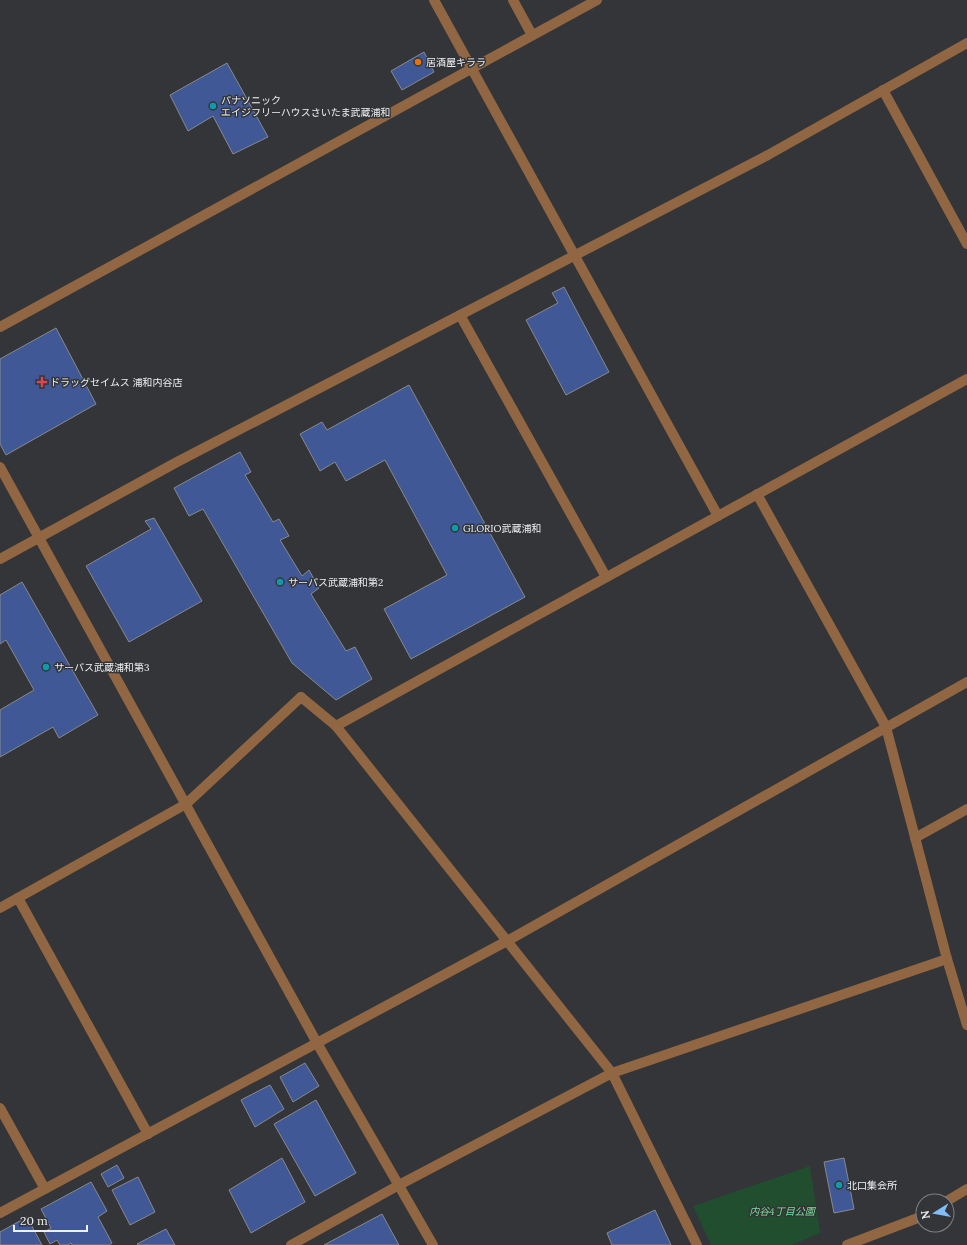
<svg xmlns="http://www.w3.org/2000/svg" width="967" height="1245" font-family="Lora,'Noto Sans JP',serif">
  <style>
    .green { fill: #224e30 }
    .building { fill: #405896; stroke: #88898d }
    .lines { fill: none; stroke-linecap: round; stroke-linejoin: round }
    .lane { stroke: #916643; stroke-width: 10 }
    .street { stroke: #916643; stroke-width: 10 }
    .food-dot { fill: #e8710a; stroke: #333538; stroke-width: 1.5 }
    .culture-dot { fill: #0f9aa8; stroke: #333538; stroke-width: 1.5 }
    .health-dot { fill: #e0444e; stroke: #333538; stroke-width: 1.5 }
    .labels { text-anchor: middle; stroke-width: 3; stroke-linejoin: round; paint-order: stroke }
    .poi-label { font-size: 10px; fill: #eeeff1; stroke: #333538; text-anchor: start }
    .park-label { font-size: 10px; font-style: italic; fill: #7edf99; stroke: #333538 }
  </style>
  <rect width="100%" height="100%" fill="#333538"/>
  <polygon class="green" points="810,1166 820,1233 792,1245 711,1245 693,1206"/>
  <g class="building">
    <polygon points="424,52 434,72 402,90 391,71"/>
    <polygon points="227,63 268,137 233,154 213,116 188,131 170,95"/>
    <polygon points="564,287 609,372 566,395 526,320 558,303 552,293"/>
    <polygon points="56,328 96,404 6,455 0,444 0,359"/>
    <polygon points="409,385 525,597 411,659 384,609 447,575 385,460 346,481 335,462 320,471 300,434 322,422 327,430"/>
    <polygon points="240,452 251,472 245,475 273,522 279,519 289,536 280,540 302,576 309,570 319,588 311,594 346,651 355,647 372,679 336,700 292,663 203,509 189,516 174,488"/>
    <polygon points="154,518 202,601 129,642 86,566 151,529 145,521"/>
    <polygon points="22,582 98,715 59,738 53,727 0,757 0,710 34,690 6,640 0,644 0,595"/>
    <polygon points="305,1063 319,1086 293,1102 280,1077"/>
    <polygon points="270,1085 284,1109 255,1127 241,1100"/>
    <polygon points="316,1100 356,1173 315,1196 274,1124"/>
    <polygon points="282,1158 305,1202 251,1233 229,1190"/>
    <polygon points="844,1158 854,1209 834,1213 824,1162"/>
    <polygon points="117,1165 124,1178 108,1187 101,1174"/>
    <polygon points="138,1177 155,1212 130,1225 112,1190"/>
    <polygon points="91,1182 107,1211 98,1217 112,1243 109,1245 72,1245 71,1243 68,1245 60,1245 57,1240 50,1244 44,1232 51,1228 41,1209"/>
    <polygon points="655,1210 671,1245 612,1245 607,1233"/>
    <polygon points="382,1214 399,1245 324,1245"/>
    <polygon points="27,1217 42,1245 0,1245 0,1232"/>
    <polygon points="166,1229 175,1245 138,1245 137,1244"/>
  </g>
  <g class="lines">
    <g class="lane">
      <polyline points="513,0 532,35"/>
      <polyline points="883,90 967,244"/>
      <polyline points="460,315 606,577"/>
      <polyline points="186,804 301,697"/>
      <polyline points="18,898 148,1134"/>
      <polyline points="0,1108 45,1189"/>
    </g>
    <g class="street">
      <polyline points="434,0 718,516"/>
      <polyline points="0,327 597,0"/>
      <polyline points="0,467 317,1043 433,1245"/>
      <polyline points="757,494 886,727 947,959 967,1025"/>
      <polyline points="0,559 177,462 768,155 967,43"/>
      <polyline points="301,697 336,726 612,1073 697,1245"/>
      <polyline points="336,726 967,379"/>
      <polyline points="915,838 967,809"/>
      <polyline points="0,908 186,804"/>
      <polyline points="947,1201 967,1189"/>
      <polyline points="0,1213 507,941 967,682"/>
      <polyline points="291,1245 399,1185 612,1073 947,959"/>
      <polyline points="847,1245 923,1216"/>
    </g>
  </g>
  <circle class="food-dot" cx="418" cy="62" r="4"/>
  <g class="culture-dot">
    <circle cx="213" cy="106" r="4"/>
    <circle cx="455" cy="528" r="4"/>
    <circle cx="280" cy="582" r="4"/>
    <circle cx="46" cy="667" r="4"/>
    <circle cx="839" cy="1185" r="4"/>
  </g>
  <path class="health-dot" d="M40 376h4v4h4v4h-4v4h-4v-4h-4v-4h4z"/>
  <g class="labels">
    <g class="poi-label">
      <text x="426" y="66">居酒屋キララ</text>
      <text x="221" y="104">パナソニック<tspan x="221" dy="12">エイジフリーハウスさいたま武蔵浦和</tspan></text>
      <text x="50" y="386">ドラッグセイムス 浦和内谷店</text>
      <text x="463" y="532">GLORIO武蔵浦和</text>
      <text x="288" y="586">サーパス武蔵浦和第2</text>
      <text x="54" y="671">サーパス武蔵浦和第3</text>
      <text x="847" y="1189">北口集会所</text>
    </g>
    <g class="park-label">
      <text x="782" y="1215">内谷4丁目公園</text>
    </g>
  </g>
  <g transform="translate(935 1213) rotate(259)"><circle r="19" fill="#333538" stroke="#7e7f82"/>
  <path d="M0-3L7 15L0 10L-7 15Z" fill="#82bcfa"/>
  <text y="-6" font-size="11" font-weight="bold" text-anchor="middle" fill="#eeeff1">N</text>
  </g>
  <path d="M14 1225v6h73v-6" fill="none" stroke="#eeeff1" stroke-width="2"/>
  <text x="20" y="1225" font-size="12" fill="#eeeff1" stroke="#333538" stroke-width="3" paint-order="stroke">20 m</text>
</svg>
